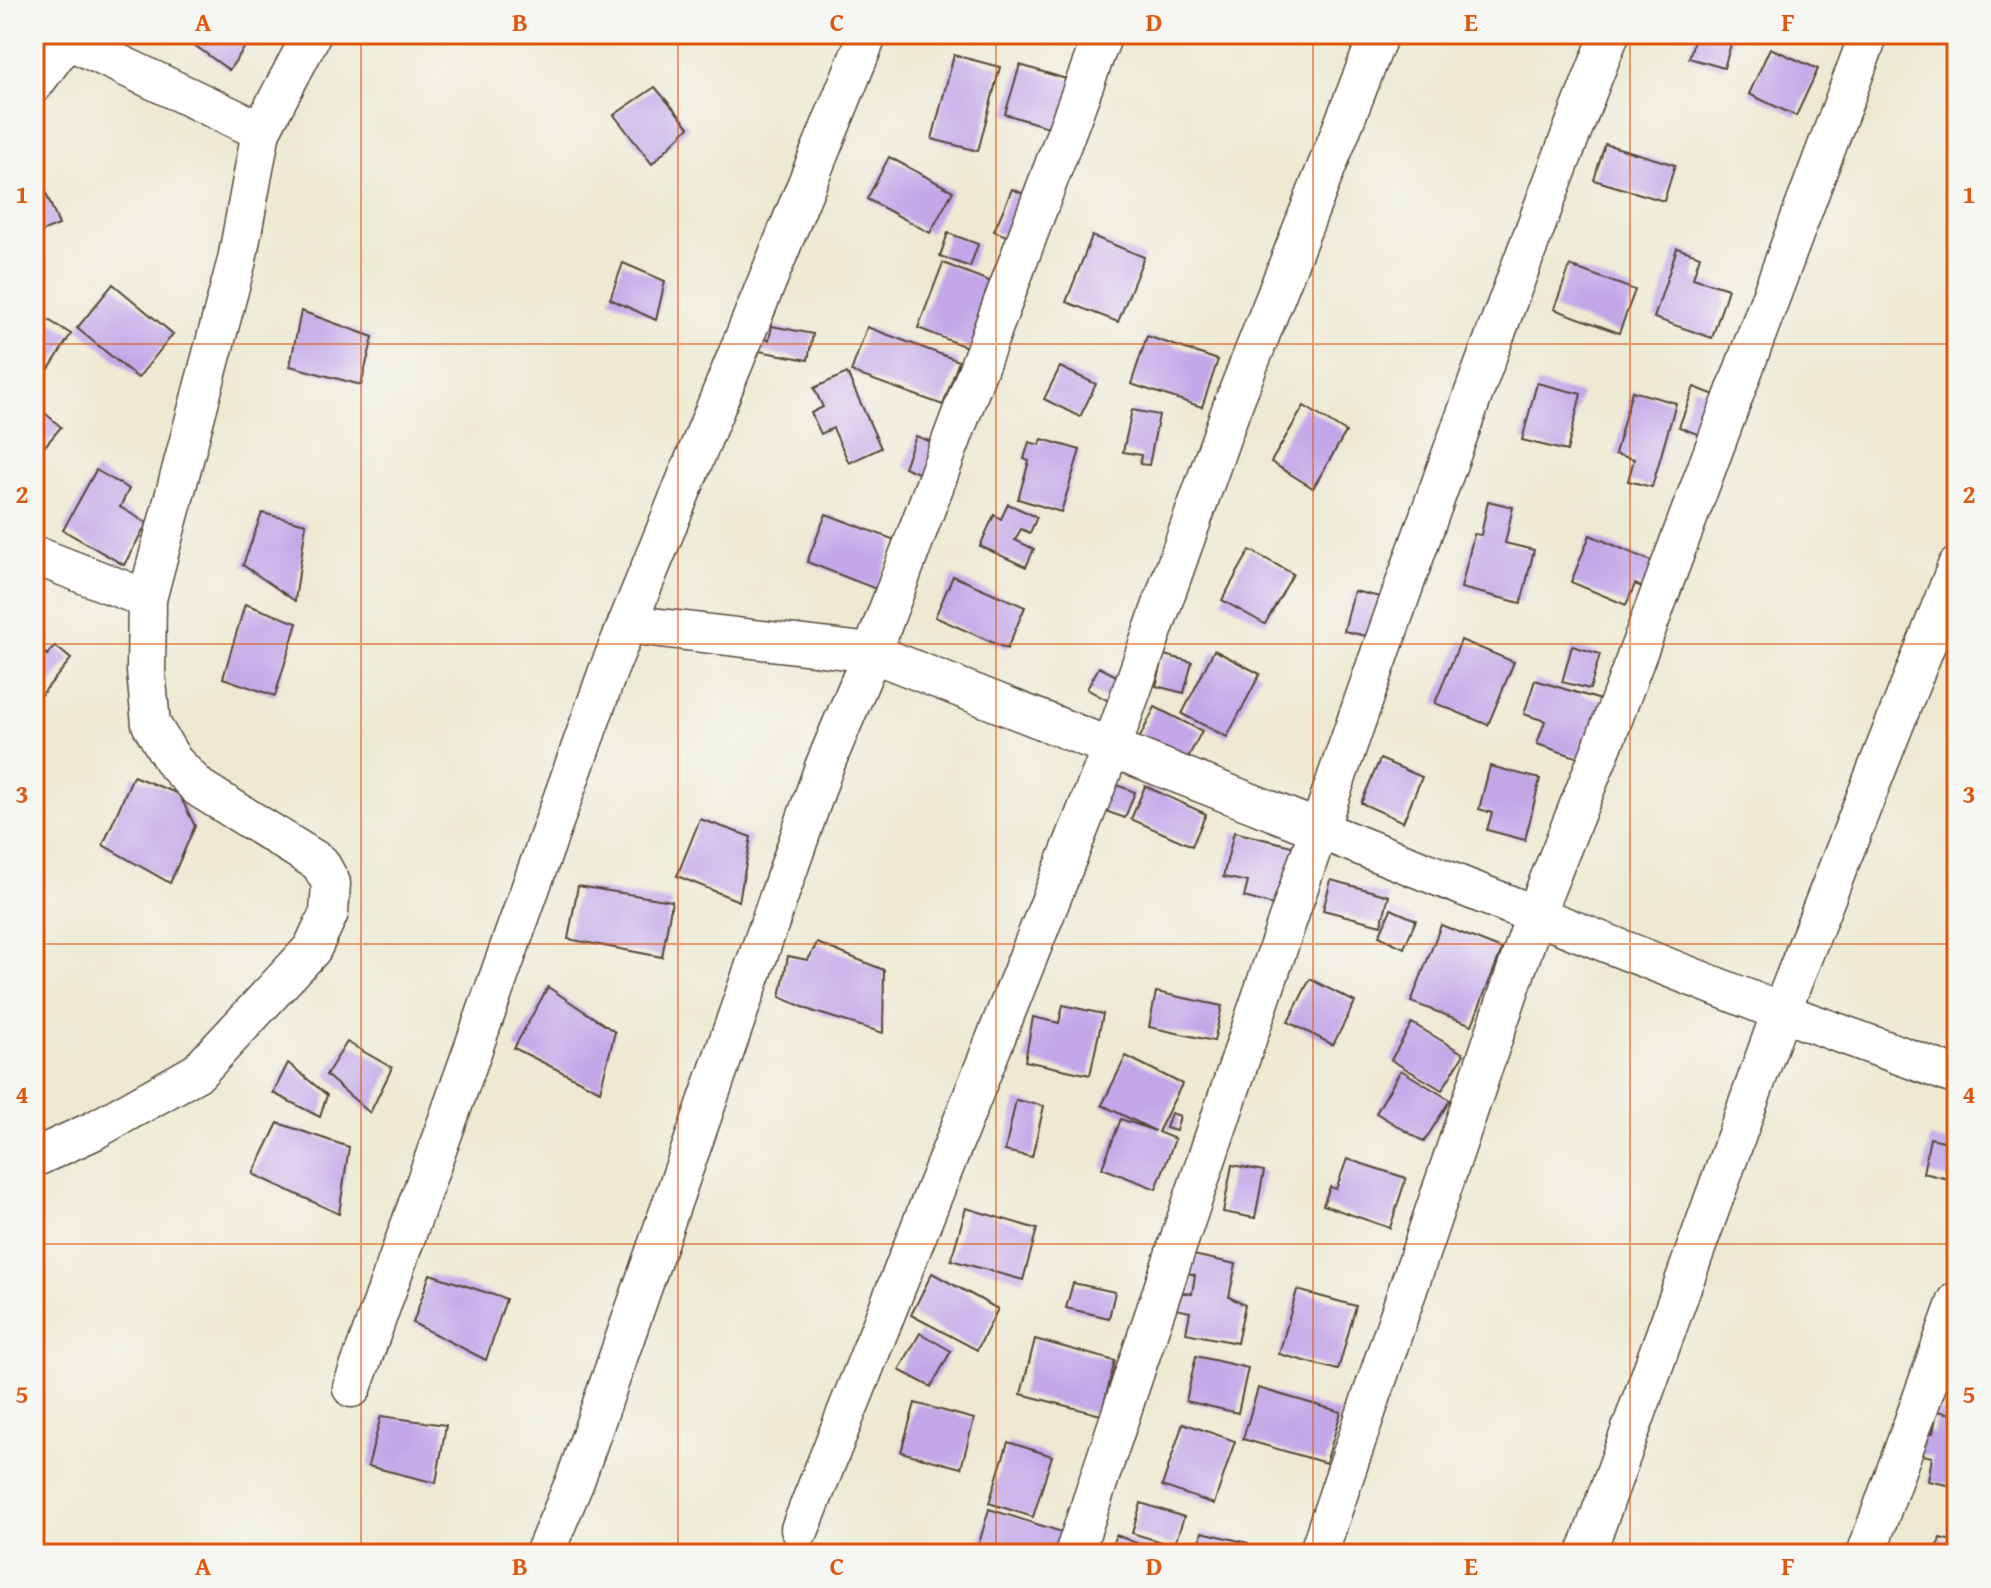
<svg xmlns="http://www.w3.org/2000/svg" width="1991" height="1588" font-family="'Gentium Book Plus',serif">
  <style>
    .building { fill: #c3a7e8 }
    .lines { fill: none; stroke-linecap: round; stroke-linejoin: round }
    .minor-casing { stroke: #564739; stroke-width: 41 }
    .minor { stroke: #fff; stroke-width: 38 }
    .grid { fill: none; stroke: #df570d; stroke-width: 2; stroke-opacity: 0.55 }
    .neatline { fill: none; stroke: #df570d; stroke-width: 3 }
    .grid-label { font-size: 26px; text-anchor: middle; font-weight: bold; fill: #df570d }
  </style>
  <rect width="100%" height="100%" fill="#f6f6f2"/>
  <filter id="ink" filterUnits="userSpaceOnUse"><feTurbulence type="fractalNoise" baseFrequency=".0125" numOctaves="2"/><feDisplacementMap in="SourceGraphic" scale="16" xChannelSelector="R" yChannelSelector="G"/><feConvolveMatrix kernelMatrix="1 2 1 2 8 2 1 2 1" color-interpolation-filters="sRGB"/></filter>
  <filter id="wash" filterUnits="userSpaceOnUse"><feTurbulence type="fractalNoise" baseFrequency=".006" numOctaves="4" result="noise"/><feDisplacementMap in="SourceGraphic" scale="32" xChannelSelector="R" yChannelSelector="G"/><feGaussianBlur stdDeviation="1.8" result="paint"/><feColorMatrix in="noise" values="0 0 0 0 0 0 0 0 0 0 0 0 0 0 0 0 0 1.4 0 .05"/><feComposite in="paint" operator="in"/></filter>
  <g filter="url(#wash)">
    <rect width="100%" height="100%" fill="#ede9d3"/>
    <g id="blocks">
      <g class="building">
        <polygon points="179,34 254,34 229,70"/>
        <polygon points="1696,34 1734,34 1724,68 1689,58"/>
        <polygon points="1770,48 1818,69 1796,116 1749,94"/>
        <polygon points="954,55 1000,67 978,151 932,139"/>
        <polygon points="1020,65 1076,82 1061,131 1005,114"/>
        <polygon points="655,87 689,127 652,164 614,115"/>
        <polygon points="1605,144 1675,165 1664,201 1594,180"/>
        <polygon points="889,157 953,191 930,233 867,199"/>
        <polygon points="42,183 59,225 34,235 34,186"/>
        <polygon points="1012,189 1036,199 1018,241 994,231"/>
        <polygon points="948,233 978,244 970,267 940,256"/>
        <polygon points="1092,236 1144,257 1118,322 1066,302"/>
        <polygon points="1677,248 1700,256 1693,278 1728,289 1712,338 1654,318"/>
        <polygon points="623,263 665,281 656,320 610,299"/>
        <polygon points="943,263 999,285 974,350 918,328"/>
        <polygon points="1570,266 1635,290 1619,333 1554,309"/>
        <polygon points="113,284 173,334 138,378 77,328"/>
        <polygon points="34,311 71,334 34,393"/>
        <polygon points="301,311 373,337 361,385 290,366"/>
        <polygon points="772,326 813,334 808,360 759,351 761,339 769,340"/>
        <polygon points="867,327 959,361 943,405 851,372"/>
        <polygon points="1147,336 1218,360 1202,407 1131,384"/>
        <polygon points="1060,367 1096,384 1080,417 1044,399"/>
        <polygon points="847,373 881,448 849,463 833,428 821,434 811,413 823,407 814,388"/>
        <polygon points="1537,383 1581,394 1567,451 1522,440"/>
        <polygon points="1694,387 1720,397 1705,437 1679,427"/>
        <polygon points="1632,391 1676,403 1652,487 1628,481 1634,459 1615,454"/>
        <polygon points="1304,406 1346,432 1313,488 1271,462"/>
        <polygon points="38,407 61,427 40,452 34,446 34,411"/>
        <polygon points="1132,410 1159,415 1149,465 1140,464 1141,455 1123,452"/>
        <polygon points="916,436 942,446 930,478 904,467"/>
        <polygon points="1042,439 1080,450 1061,512 1018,499 1029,461 1024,459 1029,442 1040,445"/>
        <polygon points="96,470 129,489 120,507 147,523 124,565 63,530"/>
        <polygon points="1488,501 1513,507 1505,543 1534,550 1521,603 1461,588 1474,534 1481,535"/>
        <polygon points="1008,504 1037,517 1030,533 1021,529 1015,540 1034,549 1026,567 980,546 994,515 1001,519"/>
        <polygon points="262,513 306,524 295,601 243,565"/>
        <polygon points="826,514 895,540 876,589 807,562"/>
        <polygon points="1590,535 1665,567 1654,592 1635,584 1626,605 1571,582"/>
        <polygon points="1250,550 1293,574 1265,624 1222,600"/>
        <polygon points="953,576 1025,607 1007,649 935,617"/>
        <polygon points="1354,591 1389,599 1380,639 1344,631"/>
        <polygon points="245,604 297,623 275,696 223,678"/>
        <polygon points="1461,640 1514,662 1488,725 1435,703"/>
        <polygon points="34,644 47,655 55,646 71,659 34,704"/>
        <polygon points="1572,646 1600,654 1590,689 1562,682"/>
        <polygon points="1214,650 1260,674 1227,737 1182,714"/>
        <polygon points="1164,655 1192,662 1184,693 1156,686"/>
        <polygon points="1099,667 1126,681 1114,704 1087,689"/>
        <polygon points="1535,680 1604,701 1585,760 1537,744 1545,721 1524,714"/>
        <polygon points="1155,707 1202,731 1184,765 1138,741"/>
        <polygon points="1380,759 1422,777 1403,822 1361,803"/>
        <polygon points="1490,766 1540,779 1525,840 1487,830 1492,813 1479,809"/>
        <polygon points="133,776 179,794 195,826 170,883 103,845"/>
        <polygon points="1104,780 1135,792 1125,818 1094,807"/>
        <polygon points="1145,786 1206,814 1192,846 1131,819"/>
        <polygon points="700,819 751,837 739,901 677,876"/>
        <polygon points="1234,832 1300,848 1285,908 1244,897 1248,882 1223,877"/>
        <polygon points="1331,880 1389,896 1381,925 1323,910"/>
        <polygon points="578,886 672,901 662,957 568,939"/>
        <polygon points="1391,909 1416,920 1404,948 1379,936"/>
        <polygon points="1441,925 1502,949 1472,1025 1411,1002"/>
        <polygon points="817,943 884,970 883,1033 812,1011 780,997 788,956 808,960"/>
        <polygon points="1310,979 1355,1002 1333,1045 1288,1022"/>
        <polygon points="548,987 615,1032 600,1091 514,1048"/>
        <polygon points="1156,992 1222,1006 1214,1041 1149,1027"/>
        <polygon points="1063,1005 1103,1014 1090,1075 1025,1061 1033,1017 1059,1023"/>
        <polygon points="1412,1023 1464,1054 1442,1090 1391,1060"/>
        <polygon points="347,1042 392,1068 370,1113 326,1075"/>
        <polygon points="1126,1056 1182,1084 1158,1132 1175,1139 1156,1189 1102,1168 1121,1119 1155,1131 1102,1105"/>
        <polygon points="288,1063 327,1095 320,1117 273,1093"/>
        <polygon points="1401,1070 1450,1100 1424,1142 1376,1113"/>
        <polygon points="1016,1100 1044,1106 1032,1157 1005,1151"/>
        <polygon points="1171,1113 1180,1116 1176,1131 1166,1128"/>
        <polygon points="278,1123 349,1147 339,1214 253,1174"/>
        <polygon points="1930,1138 1957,1144 1957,1181 1923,1173"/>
        <polygon points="1347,1159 1406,1178 1390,1228 1323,1205 1330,1187 1336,1189"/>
        <polygon points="1232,1165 1264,1171 1255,1218 1223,1212"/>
        <polygon points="966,1208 1037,1229 1023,1280 951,1260"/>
        <polygon points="1188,1254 1236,1264 1229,1297 1245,1305 1237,1343 1186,1333 1190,1312 1176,1309 1179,1292 1192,1294 1195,1275 1185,1272"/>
        <polygon points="932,1273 998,1309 977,1350 911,1315"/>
        <polygon points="430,1274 506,1299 486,1360 413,1323"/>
        <polygon points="1073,1283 1115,1292 1109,1318 1066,1308"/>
        <polygon points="1297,1290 1356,1306 1338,1370 1279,1354"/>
        <polygon points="920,1333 951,1351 931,1387 899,1370"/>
        <polygon points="1035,1339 1115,1361 1101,1415 1021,1394"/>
        <polygon points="1196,1356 1248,1368 1238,1413 1186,1401"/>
        <polygon points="1258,1388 1341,1412 1326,1463 1243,1439"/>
        <polygon points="915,1403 974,1419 961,1468 901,1452"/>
        <polygon points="1937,1411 1957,1415 1957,1487 1928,1481 1932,1457 1914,1453 1919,1430 1933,1433"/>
        <polygon points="381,1416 446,1425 436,1483 368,1466"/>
        <polygon points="1183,1423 1235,1441 1214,1504 1162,1486"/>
        <polygon points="1008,1442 1052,1456 1033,1517 989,1503"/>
        <polygon points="1141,1503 1184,1517 1174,1546 1132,1533"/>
        <polygon points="989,1509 1068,1534 1062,1554 1000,1554 978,1547"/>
        <polygon points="1202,1532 1248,1543 1245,1554 1197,1554"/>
        <polygon points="1116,1535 1164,1554 1108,1554"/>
        <polygon points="1940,1538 1957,1542 1957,1554 1936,1554"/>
      </g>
    </g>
  </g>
  <g filter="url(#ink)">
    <use href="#blocks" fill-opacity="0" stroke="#564739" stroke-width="2"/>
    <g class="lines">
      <g class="minor-casing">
        <g id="minor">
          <polyline points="34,84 65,42 77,44 261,131"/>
          <polyline points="34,555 147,599"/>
          <polyline points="627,624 872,653 1781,1012 1957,1076"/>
          <polyline points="34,1158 93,1131 198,1072 312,949 329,913 331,883 320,863 199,788 173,761 151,724 146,671 147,599 237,260 261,131 312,34"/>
          <polyline points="352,1388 608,671 868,34"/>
          <polyline points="800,1529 1111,749 1232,407 1379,34"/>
          <polyline points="544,1554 575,1481 824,767 872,653 1103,34"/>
          <path d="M1074 1554C1245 1044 1413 534 1610 34"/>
          <polyline points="1318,1554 1535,915 1607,735 1869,34"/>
          <polyline points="1586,1554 1781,1012 1957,566"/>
          <polyline points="1866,1554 1957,1301"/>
        </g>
      </g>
      <use href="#minor" class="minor"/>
    </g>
  </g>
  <path class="grid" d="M361 34V1554M678 34V1554M996 34V1554M1313 34V1554M1630 34V1554M34 344H1957M34 644H1957M34 944H1957M34 1244H1957"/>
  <rect width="1991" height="1588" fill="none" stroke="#f6f6f2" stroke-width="88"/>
  <rect x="44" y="44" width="1903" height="1500" class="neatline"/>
  <g class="grid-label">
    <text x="203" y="31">A</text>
    <text x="520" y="31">B</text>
    <text x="837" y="31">C</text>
    <text x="1154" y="31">D</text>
    <text x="1471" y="31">E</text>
    <text x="1788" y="31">F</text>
    <text x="22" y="203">1</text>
    <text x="1969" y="203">1</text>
    <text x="22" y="503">2</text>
    <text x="1969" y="503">2</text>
    <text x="22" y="803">3</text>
    <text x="1969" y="803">3</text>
    <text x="22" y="1103">4</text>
    <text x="1969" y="1103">4</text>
    <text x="22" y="1403">5</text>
    <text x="1969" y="1403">5</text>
    <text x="203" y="1575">A</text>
    <text x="520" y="1575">B</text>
    <text x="837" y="1575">C</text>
    <text x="1154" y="1575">D</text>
    <text x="1471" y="1575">E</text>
    <text x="1788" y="1575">F</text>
  </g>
</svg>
